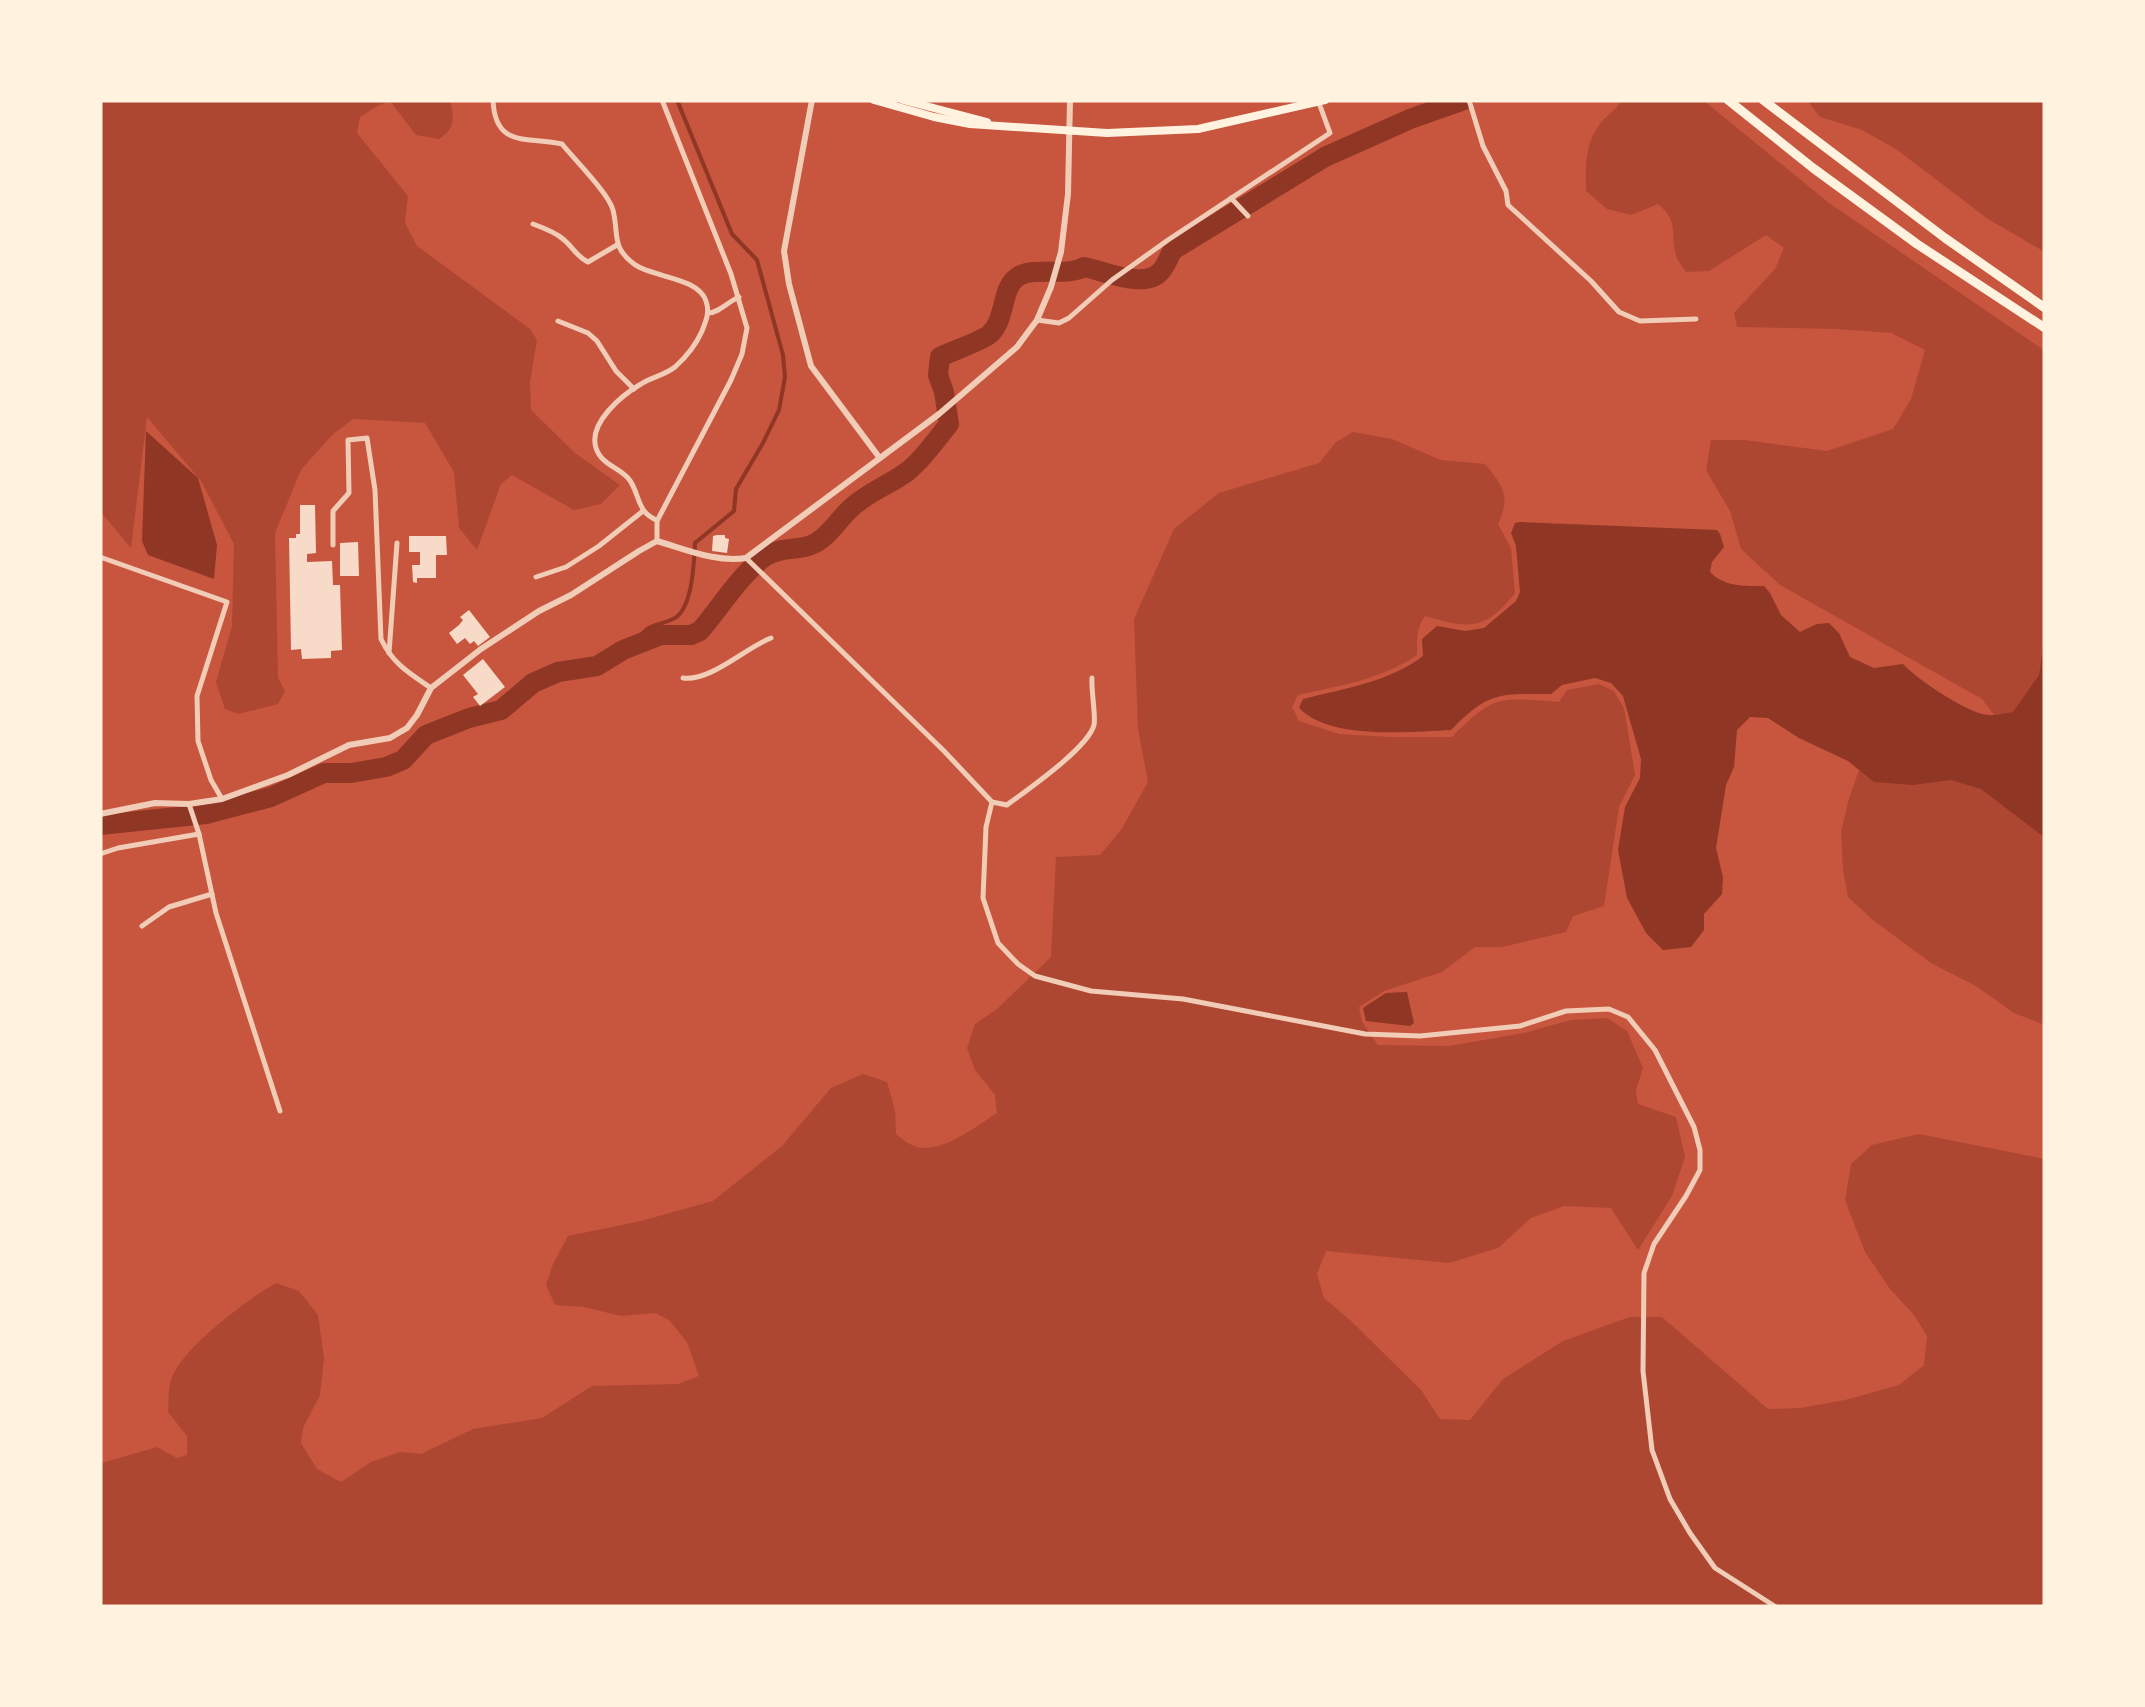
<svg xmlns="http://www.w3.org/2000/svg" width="2145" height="1707" font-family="Literata,serif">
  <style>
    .green { fill: #ae4732 }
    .water { fill: #8f3625 }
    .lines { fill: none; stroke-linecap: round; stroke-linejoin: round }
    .stream { stroke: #8f3625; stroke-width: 4 }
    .river { stroke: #8f3625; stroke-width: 20 }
    .building { fill: #f7dbc8 }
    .minor { stroke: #f1ccb7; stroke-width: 5 }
    .tertiary { stroke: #f1ccb7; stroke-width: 6 }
    .primary { stroke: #fff3e0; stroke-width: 8 }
    .motorway { stroke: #fff3e0; stroke-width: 9 }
  </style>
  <rect width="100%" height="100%" fill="#c8553d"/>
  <g class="green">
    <path d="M100 100H450C454 120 456 127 439 139L416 135 390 101 379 105 360 117 357 133 408 196 405 223 417 246 530 329 537 340 530 382 531 410 575 453 620 485 601 504 574 510 512 475 501 484 477 550 459 528 454 472 425 423 353 419 331 436 301 470 275 533 278 678 285 691 278 704 238 714 225 709 216 682 232 626 234 544 201 481 147 417 131 548 100 511Z"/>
    <path d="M1621 100H1703L1829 203 2045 351V1025L2014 1013 1976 986 1931 963 1873 920 1848 897 1843 870 1841 832 1849 798 1861 765 2016 744 1982 699 1780 585 1741 549 1730 511 1706 470 1711 440H1745L1827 451 1893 429 1911 399 1925 350 1891 333 1837 329 1737 327 1734 313 1775 269 1784 248 1766 235 1709 271 1686 272C1683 267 1679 263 1677 258 1669 236 1681 223 1658 204L1631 215 1607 209 1586 191C1586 164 1584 148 1599 125 1606 115 1616 111 1621 100Z"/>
    <polygon points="1807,100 2045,100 2045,252 1988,219 1896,149 1862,130 1820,117"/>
    <path d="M1353 432 1392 439 1441 460 1485 464C1503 486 1511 496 1498 524L1511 548 1515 593C1485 631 1469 629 1425 616 1416 628 1417 640 1417 655 1383 679 1338 686 1298 695L1292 707 1299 721 1339 734 1391 737H1452C1495 693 1501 698 1559 702L1567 690 1599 684 1614 691 1624 708 1629 738 1635 775 1619 807 1604 906 1573 916 1566 932 1502 947H1475L1442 972 1384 991 1359 1007 1362 1022 1378 1045 1449 1046 1524 1033 1571 1020 1607 1018 1627 1031 1643 1068 1636 1090 1638 1104 1676 1117 1685 1157 1672 1196 1638 1250 1611 1208 1564 1206 1531 1218 1498 1248 1449 1263 1326 1251 1317 1274 1324 1298 1350 1320 1421 1390 1440 1419 1470 1420 1503 1379 1563 1341 1630 1317H1662L1768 1409 1800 1408 1845 1400 1899 1385 1924 1365 1927 1336 1914 1315 1890 1289 1865 1252 1845 1200 1851 1164 1872 1145 1919 1134 2045 1159V1607H100V1462L102 1463 157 1447 177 1458 187 1455V1436L168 1412C169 1402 168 1389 171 1380 181 1348 248 1299 276 1283L299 1291 318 1315 324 1358 320 1395 303 1428 301 1443 317 1469 341 1482 371 1462 400 1452 421 1454 473 1429 542 1418 592 1386 678 1384 699 1376 687 1342 669 1320 655 1313 621 1316 584 1307 555 1305 546 1285 553 1264 568 1236 641 1221 713 1201 782 1146 831 1088 863 1074 887 1082 895 1110 896 1134C902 1139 909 1145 917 1147 943 1153 977 1126 997 1113L995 1095 975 1070 967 1048 975 1024 997 1009 1051 957 1056 857 1100 855 1121 830 1148 782 1138 729 1134 619 1174 529 1219 493 1319 463 1336 442Z"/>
  </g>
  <g class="water">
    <polygon points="146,431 198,478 217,545 214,579 148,555 142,541"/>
    <path d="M1520 522 1717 530 1720 534 1724 547 1712 562 1710 572C1724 587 1744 586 1764 586L1770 593 1781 615 1800 632 1817 624 1829 623 1839 633 1850 657 1874 668 1903 664C1918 680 1967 713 1988 715 1995 716 2006 713 2013 712L2039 675 2043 650 2045 649V838L1981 789 1951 780 1913 785 1874 782 1848 761 1799 738 1768 718 1750 717 1737 730 1734 767 1726 785 1716 848 1723 877 1722 894 1704 914V930L1691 947 1663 950 1646 933 1627 898 1618 850 1625 807 1640 778 1641 759 1623 696 1611 683 1595 678 1562 685 1551 694C1499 694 1489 691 1451 730 1409 732 1330 740 1299 708L1303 699C1343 689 1389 682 1423 656L1422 639 1437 626 1465 631 1484 628 1516 601 1520 592 1516 546 1511 533 1515 523Z"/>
    <polygon points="1407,992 1414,1023 1410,1026 1366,1021 1363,1008 1386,993"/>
  </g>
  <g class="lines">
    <path class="stream" d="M636 645C646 622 654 628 673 619 693 610 694 561 695 543L734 511 736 489 763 443 779 410 785 377 783 355 757 260 732 234 677 100"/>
    <path class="river" d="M100 825 206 814 271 797 324 773H351L386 767 403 760 426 735 469 718 501 710 533 683 558 672 597 666 623 650 661 635H691L700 631C720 608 742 572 766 556 782 546 797 551 811 545 827 539 838 520 850 509 867 492 890 485 908 471 924 458 936 440 949 424L944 392 938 375 940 357C952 351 982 341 990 334 1006 319 1001 290 1016 278 1032 265 1064 278 1084 267 1105 271 1145 290 1161 271 1166 266 1169 256 1173 250L1325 157 1410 119 1464 100"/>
  </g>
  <g class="building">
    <polygon points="300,505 315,505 316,553 307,554 307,562 332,561 333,585 340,585 342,650 331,651 331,658 302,659 301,649 291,650 289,538 296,538 296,534 300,534"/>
    <polygon points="717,535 725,535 725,538 729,539 727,553 712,551 713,536"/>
    <polygon points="409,536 446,536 447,555 436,555 436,578 417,578 417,583 413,582 412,565 420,565 420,552 409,552"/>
    <polygon points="358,542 359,576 340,576 340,543"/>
    <polygon points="469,610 490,637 478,646 474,641 470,644 465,638 457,644 449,633 459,625 463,620 460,617"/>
    <polygon points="483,659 505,687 480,706 473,697 478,694 463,675"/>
  </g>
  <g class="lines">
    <g class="minor">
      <path d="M493 100C495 149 528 136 562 144 575 160 609 194 613 210 619 234 611 247 634 264 653 278 698 277 706 301 710 312 706 321 702 331 696 345 686 357 675 367 665 375 652 377 641 384 622 395 588 423 596 448 601 464 618 467 628 478 637 488 637 503 645 512 648 516 653 518 657 521V541"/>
      <polyline points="1469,100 1483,146 1506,191 1508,205 1591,281 1619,312 1640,321 1696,319"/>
      <polyline points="1231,198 1248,216"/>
      <path d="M533 224C544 228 555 232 563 239 573 247 577 257 588 262L617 245"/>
      <path d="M708 313C719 313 729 301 739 297"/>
      <polyline points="1037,320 1059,323 1069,318 1112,280 1168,240 1330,133 1319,103"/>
      <polyline points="558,321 588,333 597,341 616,371 634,389"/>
      <polyline points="657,521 731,380 742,354 747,328 731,274 662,100"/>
      <path d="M333 545V511L349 493 348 440 367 438 375 490 381 639C393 664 409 673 431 688"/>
      <polyline points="100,557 227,602 197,696 198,741 211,780 222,799"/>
      <path d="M746 558 944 751 992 802 1007 805C1027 790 1088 748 1094 725 1096 716 1091 690 1092 678"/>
      <polyline points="536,577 566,567 599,546 643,511"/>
      <polyline points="389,653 397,543"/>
      <path d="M683 678C710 682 745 648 771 638"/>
      <polyline points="992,802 986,827 983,898 998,943 1018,964 1035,976 1091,991 1183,999 1365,1034 1420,1036 1520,1026 1566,1011 1609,1009 1628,1017 1655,1050 1694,1127 1700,1150 1700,1170 1686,1196 1654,1244 1644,1273 1643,1371 1652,1450 1670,1499 1690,1533 1715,1568 1776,1607"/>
      <polyline points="189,804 199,834 216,913 280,1111"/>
      <polyline points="100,854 118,848 199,834"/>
      <polyline points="142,926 169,907 212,894"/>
    </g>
    <g class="tertiary">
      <polyline points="812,100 784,251 789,284 811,366 879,457"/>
      <path d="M100 814 155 803 189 804 222 799 288 775 349 745 390 738 407 728 417 715 431 688 481 649 539 611 571 595 639 551 657 541C685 549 717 563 746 558L939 414 1017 347 1037 320 1051 287 1061 252 1068 194 1070 100"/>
    </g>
    <g class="primary">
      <polyline points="874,100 934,117 970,124 1107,133 1198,129 1325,100"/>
      <polyline points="903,100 987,122"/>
    </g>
    <g class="motorway">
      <polyline points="1728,100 1813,168 1917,244 2045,328"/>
      <polyline points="1763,100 1945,238 2045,308"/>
    </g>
  </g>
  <rect width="2145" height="1707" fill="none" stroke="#fff3e0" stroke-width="205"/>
</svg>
